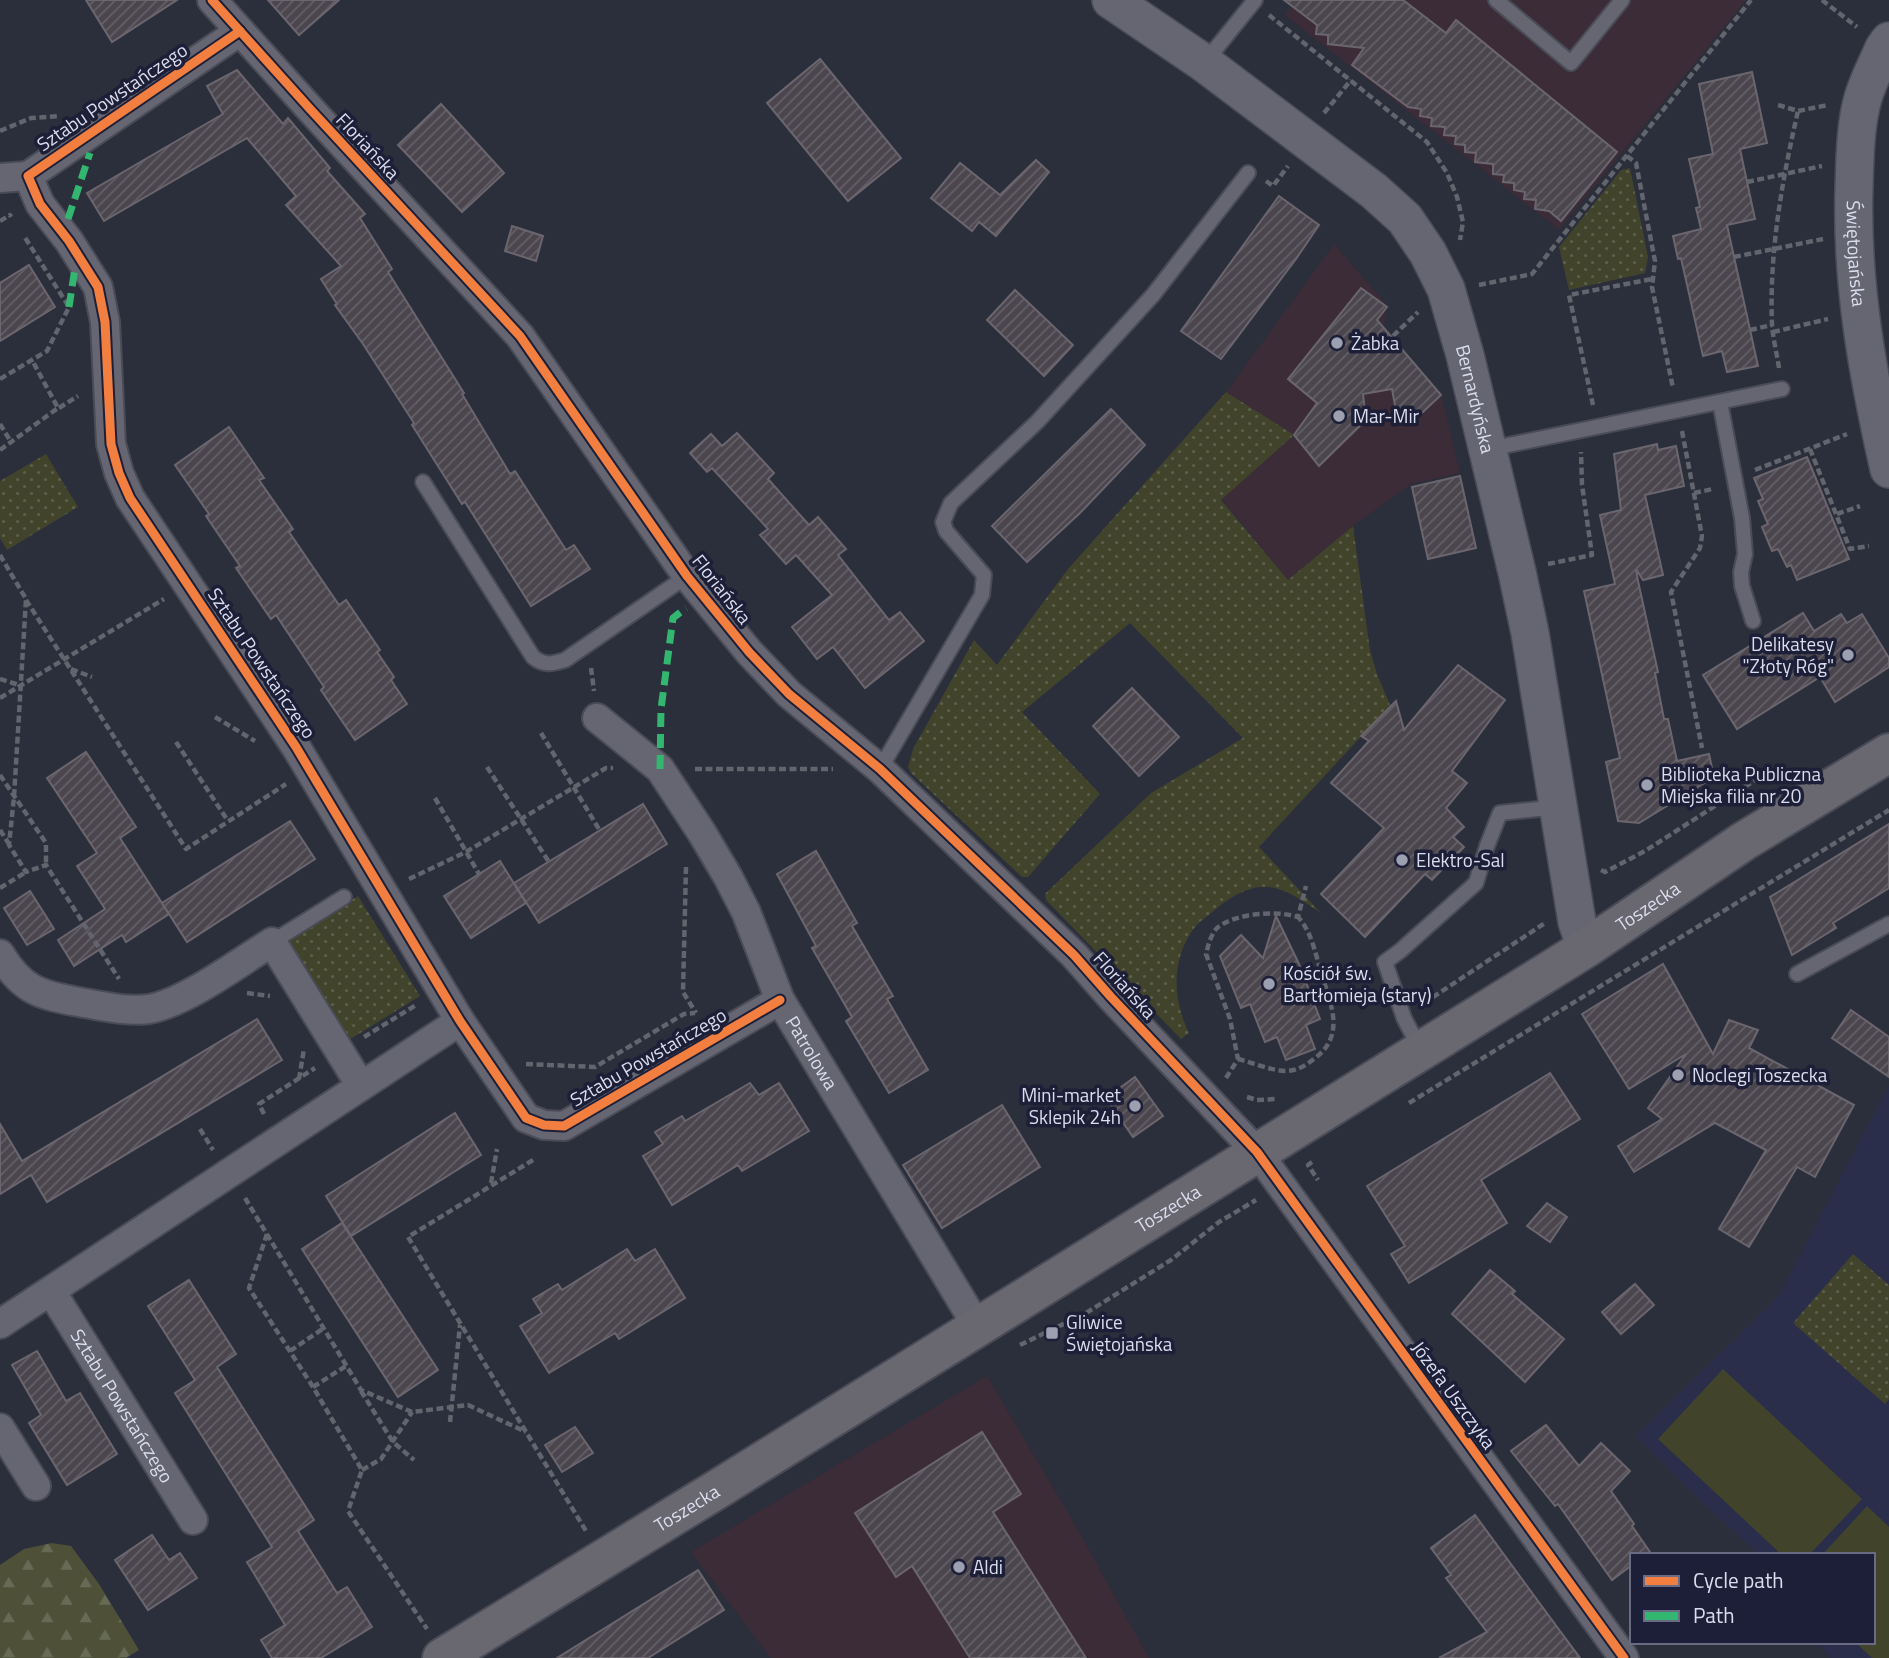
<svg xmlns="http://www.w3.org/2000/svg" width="1889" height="1658" font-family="'Titillium Web',sans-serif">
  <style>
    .commercial { fill: #3b2c37 }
    .built { fill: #2a2e4b }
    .grass { fill: url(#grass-dots) }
    .forest { fill: url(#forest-firs) }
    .garden { fill: #41442b }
    .building { fill: url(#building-hatch); stroke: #6b666e; stroke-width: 2 }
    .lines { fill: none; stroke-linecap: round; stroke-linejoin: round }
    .service-casing { stroke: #494b57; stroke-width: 18 }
    .minor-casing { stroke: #494b57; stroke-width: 32 }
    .tertiary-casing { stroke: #494b57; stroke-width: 40 }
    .secondary-casing { stroke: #494b57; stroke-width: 42 }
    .path { stroke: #62656e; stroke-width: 4.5; stroke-dasharray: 7 3.5; stroke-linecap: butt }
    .service { stroke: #656671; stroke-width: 14 }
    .minor { stroke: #656671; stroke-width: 28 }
    .tertiary { stroke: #656671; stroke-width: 37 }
    .secondary { stroke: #696770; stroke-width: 38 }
    .quiet { stroke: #33b770; stroke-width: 7; stroke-dasharray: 14 7; stroke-linecap: butt }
    .cycleway-casing { stroke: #1c1f37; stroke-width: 13 }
    .cycleway { stroke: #f27e40; stroke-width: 9 }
    .poi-dot { fill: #9da0b0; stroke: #1c1f37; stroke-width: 2.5 }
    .labels { text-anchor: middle; stroke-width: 7; stroke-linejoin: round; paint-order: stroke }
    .street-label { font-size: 19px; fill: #dbdeef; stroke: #1c1f37 }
    .poi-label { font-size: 19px; fill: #dbdeef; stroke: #1c1f37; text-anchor: start }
  </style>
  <defs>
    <pattern id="grass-dots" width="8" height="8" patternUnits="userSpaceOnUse" patternTransform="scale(1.75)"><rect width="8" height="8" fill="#41442b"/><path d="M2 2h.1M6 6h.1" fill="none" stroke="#5c5f4a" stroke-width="1.8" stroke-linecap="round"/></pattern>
    <pattern id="forest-firs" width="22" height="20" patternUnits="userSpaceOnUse" patternTransform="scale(1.75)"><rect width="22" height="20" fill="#4e5138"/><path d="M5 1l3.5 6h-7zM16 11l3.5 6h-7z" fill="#676a55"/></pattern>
    <pattern id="building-hatch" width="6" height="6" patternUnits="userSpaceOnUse" patternTransform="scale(1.75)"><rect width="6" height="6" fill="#4b464e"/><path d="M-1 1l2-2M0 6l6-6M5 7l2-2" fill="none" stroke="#646068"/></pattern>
  </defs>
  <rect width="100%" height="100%" fill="#2b2e3b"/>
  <g class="commercial">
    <polygon points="1297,0 1746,0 1559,230 1285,15"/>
    <polygon points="1334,244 1387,305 1383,328 1441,395 1460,473 1411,484 1353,526 1288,580 1221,499 1293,435 1226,392"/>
    <polygon points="987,1376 1078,1530 1149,1658 771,1658 691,1552"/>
  </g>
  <polygon class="built" points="1889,1085 1889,1658 1831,1658 1817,1642 1873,1642 1873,1555 1760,1555 1711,1511 1636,1436 1778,1297"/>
  <g class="grass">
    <polygon points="1630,168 1648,257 1645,273 1569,290 1559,247 1621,170"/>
    <path d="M1226 392 1294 435 1221 500 1288 580 1353 526 1370 650 1377 674 1390 705 1259 847 1321 913C1305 903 1288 889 1269 887 1250 885 1230 897 1216 909 1209 915 1201 920 1195 927 1171 958 1172 999 1189 1033L1181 1039 1046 900 1045 894 1151 793 1243 738 1130 623 1022 712 1100 794 1028 877H1022L911 773 908 767 913 749 974 640 997 665 1068 569Z"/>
    <polygon points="46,454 78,507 7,550 0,538 0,481"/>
    <polygon points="358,896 420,996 344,1043 285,943"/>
    <polygon points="1853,1254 1889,1285 1889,1399 1885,1404 1793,1323"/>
  </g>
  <polygon class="forest" points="52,1543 71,1546 99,1584 139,1650 126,1658 0,1658 0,1565 24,1549"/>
  <g class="garden">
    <polygon points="1723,1369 1862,1499 1809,1555 1782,1555 1658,1439"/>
    <polygon points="1867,1506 1889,1527 1889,1658 1872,1658 1855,1642 1873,1642 1873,1555 1822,1555"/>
  </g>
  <g class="building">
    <polygon points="86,0 177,0 112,42"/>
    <polygon points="268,0 339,0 299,35"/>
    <polygon points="1284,0 1403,0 1446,33 1456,20 1617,152 1561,221 1549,211 1535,209 1536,200 1524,199 1525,192 1514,190 1514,183 1503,182 1504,175 1493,174 1493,164 1475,162 1476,153 1465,152 1465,145 1455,144 1456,136 1444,135 1445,127 1431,126 1432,118 1420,116 1421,109 1408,107 1352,65 1364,48 1328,44 1328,35 1316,34 1317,25"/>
    <polygon points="820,59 901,158 848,201 767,103"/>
    <polygon points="237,70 283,124 288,118 330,168 327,171 365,214 360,218 392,269 388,272 464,393 462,394 510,474 515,471 566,550 574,545 590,569 531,606 465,502 462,504 412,425 414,423 363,344 335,305 337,304 321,279 341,266 286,205 296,196 247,138 104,221 87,193 223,114 207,86"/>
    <polygon points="1752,72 1767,143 1740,149 1755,219 1727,225 1758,366 1727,372 1722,351 1703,356 1681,258 1678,259 1673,236 1701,229 1696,208 1700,207 1689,159 1713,154 1699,84"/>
    <polygon points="441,104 504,173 462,212 398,145"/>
    <polygon points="1036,160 1049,172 996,236 979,222 972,231 931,198 960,163 1000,195"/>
    <polygon points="1279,196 1319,225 1296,259 1221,359 1181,331"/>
    <polygon points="512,226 543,236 536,261 505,251"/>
    <polygon points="29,265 55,307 0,341 0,283"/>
    <polygon points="1361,288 1387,307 1377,320 1441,395 1409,425 1396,411 1392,389 1363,394 1366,420 1319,466 1294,435 1317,403 1288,379"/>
    <polygon points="1015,290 1073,345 1044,376 987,320"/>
    <polygon points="1111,409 1145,445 1080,513 1027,562 992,526"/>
    <polygon points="229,427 264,478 259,480 293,529 289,532 339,605 346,600 380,650 377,652 394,677 391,680 407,704 355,740 321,690 324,687 276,615 271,619 236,568 240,566 206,516 209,514 175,465"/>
    <polygon points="737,433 774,473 768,479 809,525 818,517 846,549 838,555 889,620 900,612 924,641 865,688 833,647 817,659 792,627 832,595 796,555 786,564 760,535 768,529 712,468 707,472 690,453 711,434 722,446"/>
    <polygon points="1657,444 1658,450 1676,446 1684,486 1645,495 1663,575 1643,580 1636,569 1638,581 1658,672 1655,673 1664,719 1668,719 1677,761 1709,754 1714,777 1639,823 1618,821 1606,762 1620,758 1584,591 1615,584 1600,515 1621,510 1614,454"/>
    <polygon points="1807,457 1849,559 1797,580 1791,565 1787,567 1778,549 1772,551 1762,527 1768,524 1758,501 1763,499 1754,478"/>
    <polygon points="1460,476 1476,548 1428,559 1412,487"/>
    <polygon points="1803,613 1814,631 1841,614 1847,623 1862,614 1889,658 1889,667 1835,702 1820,677 1737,729 1703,675"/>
    <polygon points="1458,665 1505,700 1452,771 1467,783 1446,808 1464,827 1453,837 1464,847 1432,880 1425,874 1365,937 1321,894 1384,828 1331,783 1369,741 1361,736 1396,701 1404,730"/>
    <polygon points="1132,688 1179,737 1139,776 1093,726"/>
    <polygon points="86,752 136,827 120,838 169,914 126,942 122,935 74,966 58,940 105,909 77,866 97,853 47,778"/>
    <polygon points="643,804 667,844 539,923 514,883"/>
    <polygon points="290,821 315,859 187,942 162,903"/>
    <polygon points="1889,824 1889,888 1833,923 1836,928 1792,955 1770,897"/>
    <polygon points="816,851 857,923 852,926 893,996 887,999 928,1070 889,1093 846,1021 852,1017 812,948 816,946 777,874"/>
    <polygon points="500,861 526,903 471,938 444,896"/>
    <polygon points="30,891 54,929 27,945 4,908"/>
    <polygon points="1276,916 1299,964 1320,1019 1306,1025 1315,1049 1286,1060 1277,1037 1265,1042 1250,1004 1241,1008 1220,956 1241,935 1263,958"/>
    <polygon points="1663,964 1713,1054 1729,1020 1758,1030 1749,1048 1854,1105 1815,1177 1797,1167 1749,1247 1719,1229 1766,1150 1715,1123 1634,1172 1618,1146 1662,1119 1648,1108 1686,1054 1629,1089 1582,1014"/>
    <polygon points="1851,1010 1889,1037 1889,1077 1832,1038"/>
    <polygon points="257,1019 282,1060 47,1202 31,1175 0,1194 0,1124 22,1161"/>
    <polygon points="1550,1073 1580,1119 1481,1180 1507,1223 1409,1283 1391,1254 1405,1246 1367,1186"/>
    <polygon points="1135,1077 1163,1116 1133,1137 1106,1098"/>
    <polygon points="750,1083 759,1095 779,1083 809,1131 742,1171 738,1165 672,1205 643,1156 663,1144 655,1132 682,1116 685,1121"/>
    <polygon points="1002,1105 1040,1167 942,1228 903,1165"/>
    <polygon points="455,1113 481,1155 351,1236 326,1196"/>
    <polygon points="1547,1203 1567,1217 1550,1242 1527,1226"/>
    <polygon points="342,1223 438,1370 398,1397 302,1249"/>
    <polygon points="627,1249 635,1261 655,1249 685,1298 619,1339 615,1333 549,1373 520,1326 542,1313 533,1299 558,1284 562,1290"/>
    <polygon points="1490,1270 1515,1291 1512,1294 1564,1339 1525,1382 1452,1314"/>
    <polygon points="189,1280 236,1354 217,1367 314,1520 298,1531 337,1593 347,1587 372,1627 321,1658 272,1658 261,1640 285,1625 247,1562 272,1547 175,1393 195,1380 148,1306"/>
    <polygon points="1635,1284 1654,1305 1621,1334 1602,1312"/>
    <polygon points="37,1351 66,1401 80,1393 117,1454 67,1485 29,1423 41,1415 12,1365"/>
    <polygon points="1546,1425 1579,1466 1601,1443 1630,1471 1611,1491 1634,1524 1632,1526 1650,1552 1646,1555 1632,1555 1632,1565 1612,1580 1558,1504 1555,1506 1511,1451"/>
    <polygon points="575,1427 593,1453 562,1472 545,1445"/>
    <polygon points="982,1432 1021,1494 993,1512 1086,1658 970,1658 912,1566 896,1577 855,1513"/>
    <polygon points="1475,1515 1549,1616 1580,1658 1439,1658 1487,1632 1446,1578 1451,1575 1431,1548"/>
    <polygon points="152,1535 169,1560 180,1553 197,1578 148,1610 115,1560"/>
    <polygon points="698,1570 724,1610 648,1658 557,1658"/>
  </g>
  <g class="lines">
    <g class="service-casing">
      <g id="service">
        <polyline points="1496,0 1571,63 1622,0"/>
        <polyline points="1205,62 1255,0"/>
        <polyline points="1720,402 1742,518 1745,554 1741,572 1742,586 1753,621"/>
        <polyline points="1489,449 1782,389"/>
        <path d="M423 482 533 657C544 666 552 664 565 660L687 576"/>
        <polyline points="880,769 982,595 984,575 946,531 943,522 951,503 1037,422 1153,295 1248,173"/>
        <polyline points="272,942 344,897"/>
        <polyline points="1797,974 1889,924"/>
        <polyline points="1420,1049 1404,1018 1385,962 1400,951 1476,883 1487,846 1500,813 1558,807"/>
      </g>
    </g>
    <g class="minor-casing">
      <g id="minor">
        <polyline points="212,0 311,110 520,336 687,576 749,652 789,694 880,769 1074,955 1111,997 1257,1152 1624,1658"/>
        <polyline points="240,31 28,176 40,204 69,241 98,287 105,322 111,444 119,473 130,498 296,747 460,1021 526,1118 544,1125 564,1126 780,1000"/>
        <polyline points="0,178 28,176"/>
        <path id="s1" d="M597 718 660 769 702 833 728 877 746 912 780 1000 977 1326"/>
        <path d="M0 954C22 990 39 995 79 1002 102 1006 125 1012 149 1009 185 1003 240 962 272 942L361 1086"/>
        <path id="s2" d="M51 1291 193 1520"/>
        <polyline points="0,1324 460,1021"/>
        <polyline points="0,1428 36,1486"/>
      </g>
    </g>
    <g class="tertiary-casing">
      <g id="tertiary">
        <path id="s3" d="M1111 0 1204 63 1374 191 1405 219 1428 253 1446 289 1465 355 1517 572 1530 633 1577 922 1586 948"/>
        <path id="s4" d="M1889 41 1884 48C1877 64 1868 81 1863 98 1855 126 1855 159 1854 188 1851 284 1868 376 1889 469"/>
      </g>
    </g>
    <g class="secondary-casing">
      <g id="secondary">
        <path id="s5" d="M442 1658 721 1487 1586 948 1744 841 1889 753"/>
      </g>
    </g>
    <g class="path">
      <polyline points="1822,0 1857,27"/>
      <polyline points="1269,15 1427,142 1447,173 1457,197 1463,222 1460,240"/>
      <polyline points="1778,105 1798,111 1828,105"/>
      <polyline points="1324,113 1351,80"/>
      <polyline points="0,131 31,118 60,116"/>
      <polyline points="1627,156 1636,163 1655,261 1652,287 1673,388"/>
      <polyline points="1266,181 1273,186 1288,166"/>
      <polyline points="1747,182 1822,166"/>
      <polyline points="0,221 10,215 11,217"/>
      <polyline points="1734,257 1823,239"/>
      <polyline points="1479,285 1532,274 1751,0"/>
      <polyline points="1750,330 1772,325"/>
      <polyline points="1773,332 1828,319"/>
      <polyline points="1393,336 1418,312"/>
      <path d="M1779 368C1777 354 1773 339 1772 325 1769 253 1782 180 1798 111"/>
      <polyline points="0,379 47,351 69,307 24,236"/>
      <polyline points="1593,405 1569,295 1652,279"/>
      <polyline points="59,408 78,396"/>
      <polyline points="0,424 11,442"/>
      <polyline points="1682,431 1702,536 1700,548 1671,592 1702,748"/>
      <polyline points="1810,449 1850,549 1869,546"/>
      <polyline points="0,450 58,408 32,360"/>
      <polyline points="1755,470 1847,434"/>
      <polyline points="1694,493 1713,489"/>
      <polyline points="1837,514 1860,506"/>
      <polyline points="0,555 26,599 14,797 9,845 26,872 46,865 119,979"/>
      <polyline points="1548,564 1592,555 1582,485 1581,452"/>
      <polyline points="26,600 186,849 286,784"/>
      <polyline points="591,668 594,691"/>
      <polyline points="71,669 92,677"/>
      <polyline points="0,679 19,685"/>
      <polyline points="0,698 164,599"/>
      <polyline points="215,717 255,741"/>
      <polyline points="541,733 600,831"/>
      <polyline points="176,742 228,821"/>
      <polyline points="487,767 549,862"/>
      <polyline points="695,769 833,769"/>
      <polyline points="0,775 46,843 46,865"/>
      <polyline points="435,798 479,874"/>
      <polyline points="0,830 9,844"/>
      <polyline points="686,867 683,992 696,1013"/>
      <polyline points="1601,870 1605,872 1645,851 1771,770"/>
      <polyline points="409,879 466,852 606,768 613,768"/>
      <polyline points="0,888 26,872"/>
      <polyline points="247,993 270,996"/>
      <polyline points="1424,1003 1545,923"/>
      <polyline points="364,1037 416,1005"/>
      <path d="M1238 1059C1253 1063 1270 1070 1285 1071 1297 1071 1305 1066 1314 1059 1345 1036 1332 1007 1322 976 1316 956 1312 932 1298 917"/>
      <polyline points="526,1064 595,1067 684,1014 695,1013"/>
      <path d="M1226 1078 1238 1059 1230 1019 1206 954C1208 946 1211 934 1217 928 1235 913 1277 910 1298 917L1306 886"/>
      <polyline points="299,1079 304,1049"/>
      <polyline points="1247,1097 1257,1100 1276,1099"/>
      <polyline points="1409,1103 1889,810"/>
      <polyline points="264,1114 259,1104 315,1068"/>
      <polyline points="200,1129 213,1150"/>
      <polyline points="533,1160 408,1237 586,1531"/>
      <polyline points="1312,1162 1308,1165 1318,1180"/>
      <polyline points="491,1183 497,1149"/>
      <polyline points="245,1198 361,1390 412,1412 468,1405 526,1432"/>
      <polyline points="267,1234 249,1288 313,1387 362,1470 348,1511 427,1629"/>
      <polyline points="1020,1345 1086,1313 1171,1260 1219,1222 1256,1200"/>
      <polyline points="290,1351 324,1328"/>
      <polyline points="313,1387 346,1366"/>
      <polyline points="361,1391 393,1442 414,1460"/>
      <polyline points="450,1422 460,1325"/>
      <polyline points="362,1470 381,1459 412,1412"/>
    </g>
    <use href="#service" class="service"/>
    <use href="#minor" class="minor"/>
    <use href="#tertiary" class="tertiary"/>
    <use href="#secondary" class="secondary"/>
    <g class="quiet">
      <polyline points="68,219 90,153"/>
      <polyline points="69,307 75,268"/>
      <polyline points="660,769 661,709 673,618 686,608"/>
    </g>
    <g class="cycleway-casing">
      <g id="cycleway">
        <polyline points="212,0 311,110 520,336 687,576 749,652 789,694 880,769 1074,955 1111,997 1257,1152 1624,1658"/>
        <polyline points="240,31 28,176 40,204 69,241 98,287 105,322 111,444 119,473 130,498 296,747 460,1021 526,1118 544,1125 564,1126 780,1000"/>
      </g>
    </g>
    <use href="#cycleway" class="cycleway"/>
  </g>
  <g class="poi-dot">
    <circle cx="1337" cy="343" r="7"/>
    <circle cx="1339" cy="416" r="7"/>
    <circle cx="1848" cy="655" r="7"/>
    <circle cx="1647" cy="785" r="7"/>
    <circle cx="1402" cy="860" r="7"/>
    <circle cx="1269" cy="984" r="7"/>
    <circle cx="1678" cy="1075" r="7"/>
    <circle cx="1135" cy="1106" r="7"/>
    <rect x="1045" y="1326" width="14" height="14" rx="3.5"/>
    <circle cx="959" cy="1567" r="7"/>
  </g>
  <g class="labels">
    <g class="street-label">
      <text transform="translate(112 97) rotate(-34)" y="7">Sztabu Powstańczego</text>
      <text transform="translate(368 146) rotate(47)" y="7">Floriańska</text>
      <text dy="7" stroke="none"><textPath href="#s4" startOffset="219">Świętojańska</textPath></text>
      <text dy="7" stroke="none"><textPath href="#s3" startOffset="562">Bernardyńska</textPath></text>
      <text transform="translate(722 589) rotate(52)" y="7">Floriańska</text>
      <text transform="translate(262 663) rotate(56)" y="7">Sztabu Powstańczego</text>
      <text dy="7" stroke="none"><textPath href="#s5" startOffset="1421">Toszecka</textPath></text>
      <text transform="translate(1125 985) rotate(48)" y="7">Floriańska</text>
      <text dy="7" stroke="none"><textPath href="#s1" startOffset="404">Patrolowa</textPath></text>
      <text transform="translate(648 1057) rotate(-30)" y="7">Sztabu Powstańczego</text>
      <text dy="7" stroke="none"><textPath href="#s5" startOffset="854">Toszecka</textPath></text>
      <text transform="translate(1454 1395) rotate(54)" y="7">Józefa Uszczyka</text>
      <text dy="7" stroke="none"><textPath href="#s2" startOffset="135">Sztabu Powstańczego</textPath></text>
      <text dy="7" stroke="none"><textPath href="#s5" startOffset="287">Toszecka</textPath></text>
    </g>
    <g class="poi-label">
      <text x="1351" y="350">Żabka</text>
      <text x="1353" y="423">Mar-Mir</text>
      <text x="1834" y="651" text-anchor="end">Delikatesy<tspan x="1834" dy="22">"Złoty Róg"</tspan></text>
      <text x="1661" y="781">Biblioteka Publiczna<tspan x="1661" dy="22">Miejska filia nr 20</tspan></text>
      <text x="1416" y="867">Elektro-Sal</text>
      <text x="1283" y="980">Kościół św.<tspan x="1283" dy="22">Bartłomieja (stary)</tspan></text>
      <text x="1692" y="1082">Noclegi Toszecka</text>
      <text x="1121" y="1102" text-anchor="end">Mini-market<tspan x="1121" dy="22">Sklepik 24h</tspan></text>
      <text x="1066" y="1329">Gliwice<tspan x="1066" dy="22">Świętojańska</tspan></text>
      <text x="973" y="1574">Aldi</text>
    </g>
  </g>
  <rect x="1630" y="1553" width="245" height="91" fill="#1c1f37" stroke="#686b81" stroke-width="2"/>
  <rect x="1644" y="1576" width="35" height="10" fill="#f27e40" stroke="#686b81" stroke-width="2"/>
  <text x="1693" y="1588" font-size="21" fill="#dbdeef">Cycle path</text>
  <rect x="1644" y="1611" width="35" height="10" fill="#33b770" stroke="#686b81" stroke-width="2"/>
  <text x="1693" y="1623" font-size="21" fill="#dbdeef">Path</text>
</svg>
